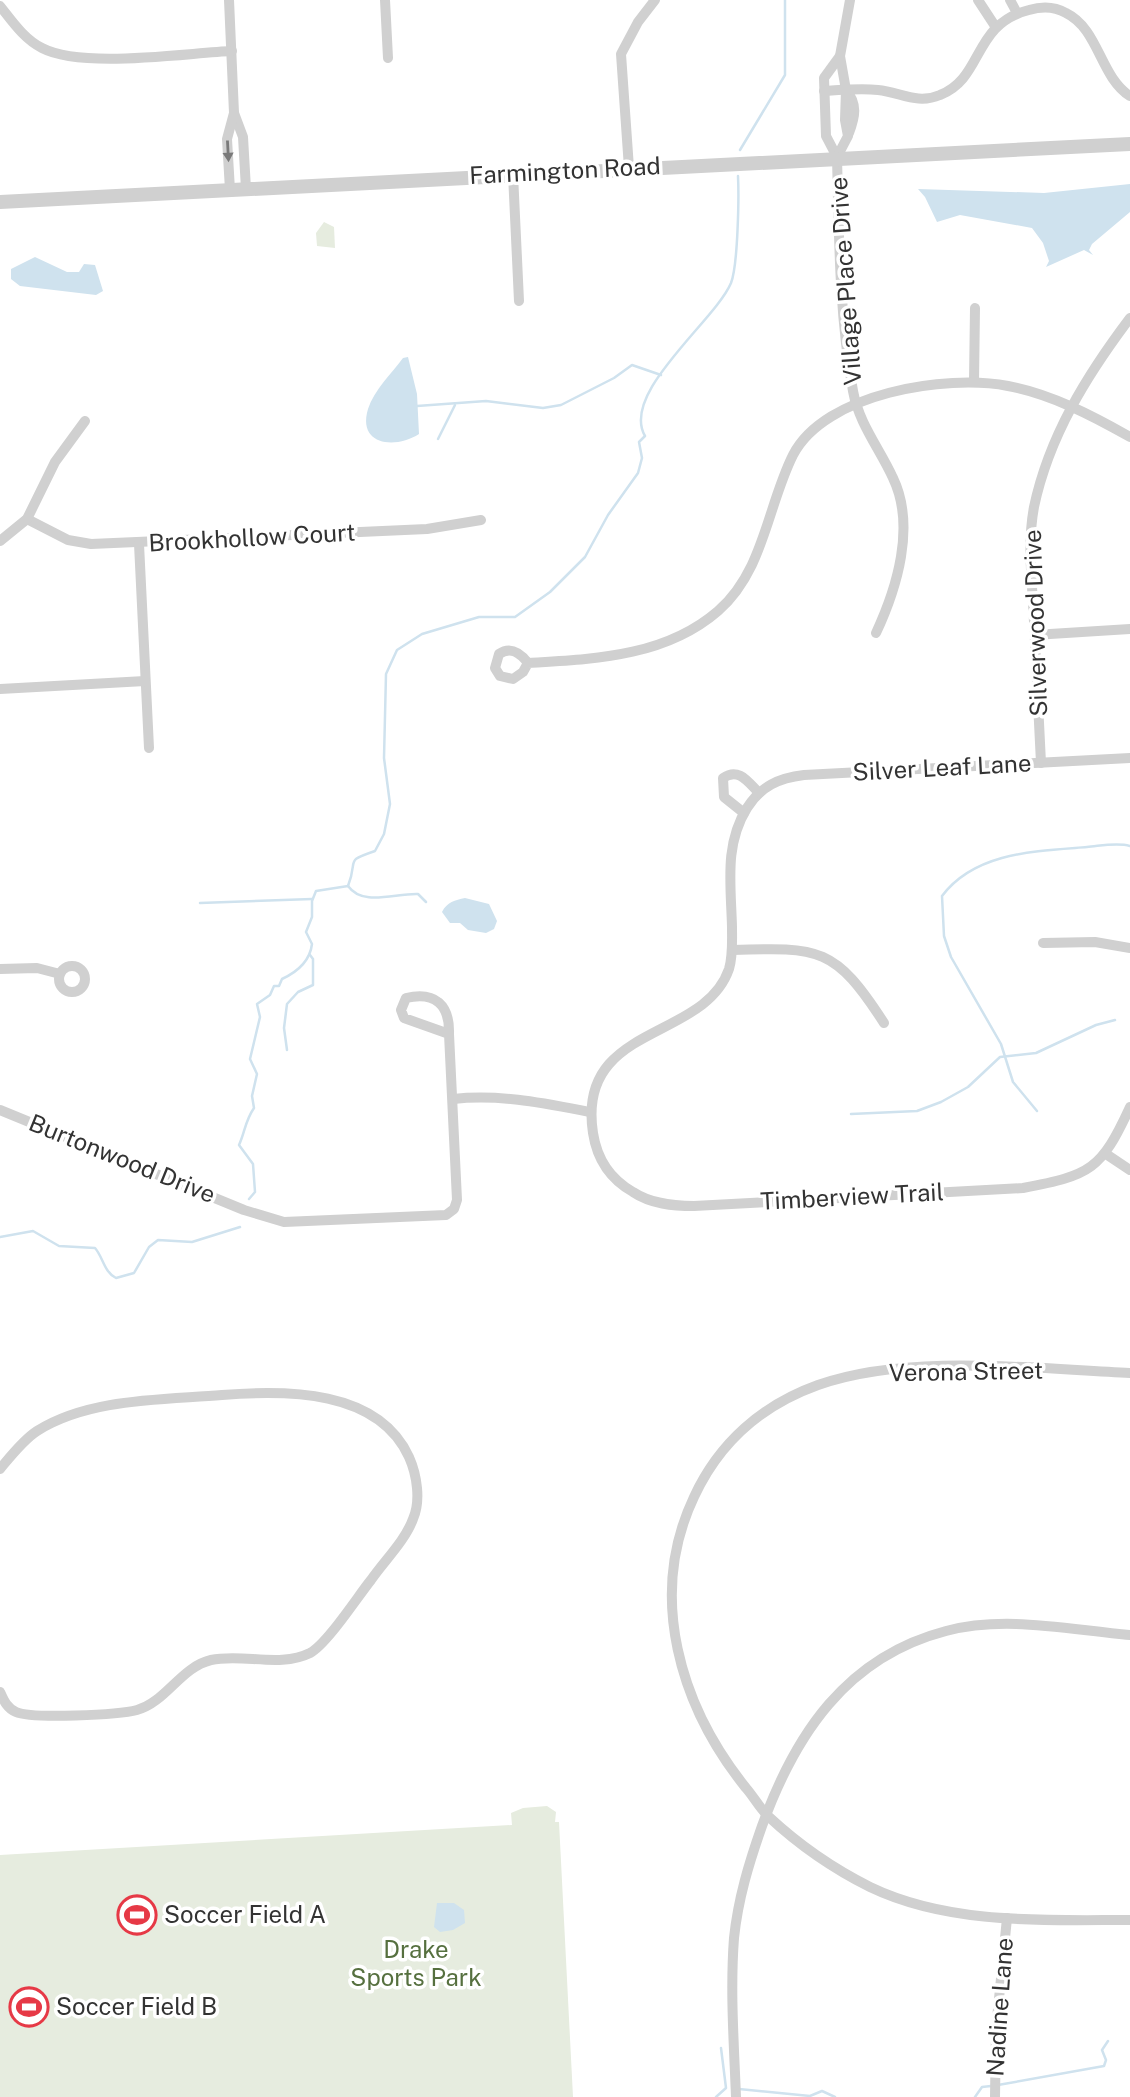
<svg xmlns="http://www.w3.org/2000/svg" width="1130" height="2097" font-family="'Public Sans',sans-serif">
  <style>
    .green { fill: #e6ecdf }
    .water { fill: #cfe2ee }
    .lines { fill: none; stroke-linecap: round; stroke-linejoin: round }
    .stream { stroke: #cfe2ee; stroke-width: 2.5 }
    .minor { stroke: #d0d0d0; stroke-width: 10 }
    .tertiary { stroke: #d0d0d0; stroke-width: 14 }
    .oneway { fill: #7a7a7a }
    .labels { text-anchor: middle; stroke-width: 7; stroke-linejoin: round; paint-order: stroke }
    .street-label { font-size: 24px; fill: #333; stroke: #fff }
    .poi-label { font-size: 24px; fill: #333; stroke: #fff; text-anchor: start }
    .park-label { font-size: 24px; fill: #56703f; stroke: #fff }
  </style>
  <rect width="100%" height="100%" fill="#fff"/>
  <g class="green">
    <polygon points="324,222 334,227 335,248 317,246 316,233"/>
    <polygon points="547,1806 556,1812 555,1822 559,1822 573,2097 0,2097 0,1855 512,1825 511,1813 523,1808"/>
  </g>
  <g class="water">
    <polygon points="1130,184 1130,212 1092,244 1089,250 1093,255 1084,250 1046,267 1049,261 1043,243 1032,228 960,215 937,222 925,197 918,189 1044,193"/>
    <polygon points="35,257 67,272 79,272 84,264 95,265 103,291 96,295 20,286 11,279 11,269"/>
    <path d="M408 357 417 394 419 434C396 449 357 446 368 409 374 390 392 373 403 358Z"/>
    <path d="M465 898 489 904 497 921 494 929 486 933 468 930 460 923H450L442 912C447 902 455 900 465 898Z"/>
    <polygon points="437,1903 454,1903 464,1910 465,1923 453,1930 440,1932 434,1927"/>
  </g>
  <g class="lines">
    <g class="stream">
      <polyline points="740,150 785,75 785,0"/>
      <polyline points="417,406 486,401 543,408 561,405 614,378 632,365 661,375"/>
      <polyline points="438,439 455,405"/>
      <path d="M348 886C359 858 343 862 375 851L384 834 390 804 384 758 386 674 397 650 422 634 479 617H515L550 592 585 557 608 515 638 473 642 458 639 442 645 436C620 393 715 321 731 283 738 265 739 197 738 176"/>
      <path d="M348 886C363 907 395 893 418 894L426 902"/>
      <polyline points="200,903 312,899"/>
      <polyline points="287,1050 284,1028 287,1004 298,992 313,985 313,959 310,955"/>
      <path d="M1037 1111 1013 1082 1001 1044 951 957 944 936 942 896C975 852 1036 851 1087 847 1100 846 1117 842 1130 846"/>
      <polyline points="851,1114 917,1111 941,1102 968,1087 1000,1057 1036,1053 1096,1025 1115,1020"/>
      <path d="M249 1199 255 1192 253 1164 239 1145C245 1132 245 1121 254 1108L252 1096 257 1074 250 1059 260 1017 257 1004 270 995 274 986H279L282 979C297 972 310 961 312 944L306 932 312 917V901L316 891 348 886"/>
      <path d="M0 1237 33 1231 59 1246 95 1248C103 1257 104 1272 116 1278L134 1273 149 1247 158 1240 192 1242 240 1227"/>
      <polyline points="998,2085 1104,2066 1106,2060 1102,2050 1108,2041"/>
      <polyline points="739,2089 810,2096 822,2091 835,2097"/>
      <polyline points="716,2097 726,2088 721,2048"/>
      <polyline points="975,2097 982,2087 991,2086"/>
    </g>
    <g class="minor">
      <polyline points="229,0 234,113 243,137 246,189"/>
      <polyline points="385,0 388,58"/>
      <polyline points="978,0 995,26"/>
      <polyline points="1010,0 1017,13"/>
      <path d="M0 6C12 21 24 39 42 48 82 69 185 53 232 51"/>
      <path d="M840 56 824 78 826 136 837 157C839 235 839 314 853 391 859 424 880 449 893 478 916 526 897 588 876 633"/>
      <path d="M846 90C858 104 855 117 849 133"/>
      <path d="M824 91C842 90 860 88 878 90 900 92 917 105 940 95 984 78 972 24 1029 10 1042 6 1054 6 1066 13 1099 29 1100 77 1130 96"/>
      <polyline points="837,157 848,136 845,120 846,90 840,56 850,0"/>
      <polyline points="629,168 621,54 638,22 655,0"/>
      <polyline points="513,174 519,301"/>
      <polyline points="230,190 227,139 234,113"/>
      <polyline points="974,381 975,308"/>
      <polyline points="27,519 68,540 91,544 427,529 481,520"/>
      <polyline points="0,541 27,519 55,462 85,421"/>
      <polyline points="139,544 149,748"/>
      <polyline points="1034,635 1130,629"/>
      <path d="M528 663 523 672 513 679 500 676 495 668 499 654C511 646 520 653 528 663 594 659 665 657 718 611 764 571 767 507 793 455 825 393 946 374 1008 386 1051 394 1093 416 1130 437"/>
      <polyline points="0,689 145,681"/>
      <path d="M1130 758 804 775C779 778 761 786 747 808 724 845 731 885 732 927 732 941 733 956 729 969 704 1042 576 1023 593 1133 597 1159 610 1179 633 1192 651 1204 673 1206 694 1206L1023 1188C1091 1175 1101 1170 1130 1107"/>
      <path d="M1041 763C1038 709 1036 656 1033 603 1031 571 1028 539 1034 507 1049 436 1087 375 1130 318"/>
      <path d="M744 813 724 797 723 778C739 767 748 782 759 793"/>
      <polyline points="1043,943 1095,942 1130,948"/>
      <path d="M732 950C820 947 835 947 884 1023"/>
      <circle cx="72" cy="979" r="13"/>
      <polyline points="0,969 37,968 60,974"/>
      <path d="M453 1099C501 1094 543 1103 590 1112"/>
      <path d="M0 1110 244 1210 284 1222 446 1215 454 1209 457 1200 449 1034 404 1018 401 1010 406 998C435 991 450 1005 449 1034"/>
      <polyline points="1106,1154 1130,1170"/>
      <path d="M1130 1373C1036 1369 908 1353 818 1385 762 1405 719 1443 694 1497 647 1596 680 1706 746 1788 754 1797 760 1809 769 1817 798 1844 834 1869 870 1887 949 1925 1045 1920 1130 1920"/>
      <path d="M0 1469C10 1457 23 1440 37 1431 89 1398 163 1400 222 1395 286 1390 378 1389 409 1457 417 1475 421 1501 413 1519 405 1541 384 1561 371 1580 358 1596 327 1644 310 1653 280 1668 242 1653 211 1660 181 1667 166 1702 137 1710 119 1715 31 1719 16 1712 7 1708 4 1701 0 1692"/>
      <path d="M736 2097C734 2044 730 1991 734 1938 738 1899 749 1863 762 1826 795 1735 846 1657 946 1631 1006 1615 1070 1630 1130 1635"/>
      <polyline points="995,2097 996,2029 1007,1918"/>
    </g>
    <polyline class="tertiary" points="0,202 1130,144"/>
  </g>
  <defs><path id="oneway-solid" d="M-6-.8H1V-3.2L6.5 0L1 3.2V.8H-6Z" transform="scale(1.75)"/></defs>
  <use class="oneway" href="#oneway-solid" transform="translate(228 151) rotate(87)"/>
  <defs>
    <g id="stadium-ring" transform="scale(2.0125)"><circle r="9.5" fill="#fff" stroke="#e63946" stroke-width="1.5"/><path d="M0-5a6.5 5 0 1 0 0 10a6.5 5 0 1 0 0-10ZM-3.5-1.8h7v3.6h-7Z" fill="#e63946"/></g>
  </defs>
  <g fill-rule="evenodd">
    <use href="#stadium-ring" x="137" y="1915"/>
    <use href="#stadium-ring" x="29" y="2007"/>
  </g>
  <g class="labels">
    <g class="street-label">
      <text transform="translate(565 171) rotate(-3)" y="8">Farmington Road</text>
      <text transform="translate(846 281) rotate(-94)" y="8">Village Place Drive</text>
      <text transform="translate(252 538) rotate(-3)" y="8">Brookhollow Court</text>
      <text transform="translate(1036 623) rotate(-92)" y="8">Silverwood Drive</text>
      <text transform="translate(942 768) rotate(-3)" y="8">Silver Leaf Lane</text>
      <text transform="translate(122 1159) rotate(22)" y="8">Burtonwood Drive</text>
      <text transform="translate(852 1197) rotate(-3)" y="8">Timberview Trail</text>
      <text transform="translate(966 1372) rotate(-1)" y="8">Verona Street</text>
      <text transform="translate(1000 2007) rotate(-86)" y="8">Nadine Lane</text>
    </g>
    <g class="poi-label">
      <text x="164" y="1923">Soccer Field A</text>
      <text x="56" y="2015">Soccer Field B</text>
    </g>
    <g class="park-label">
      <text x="416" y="1958">Drake<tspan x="416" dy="28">Sports Park</tspan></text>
    </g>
  </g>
</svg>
